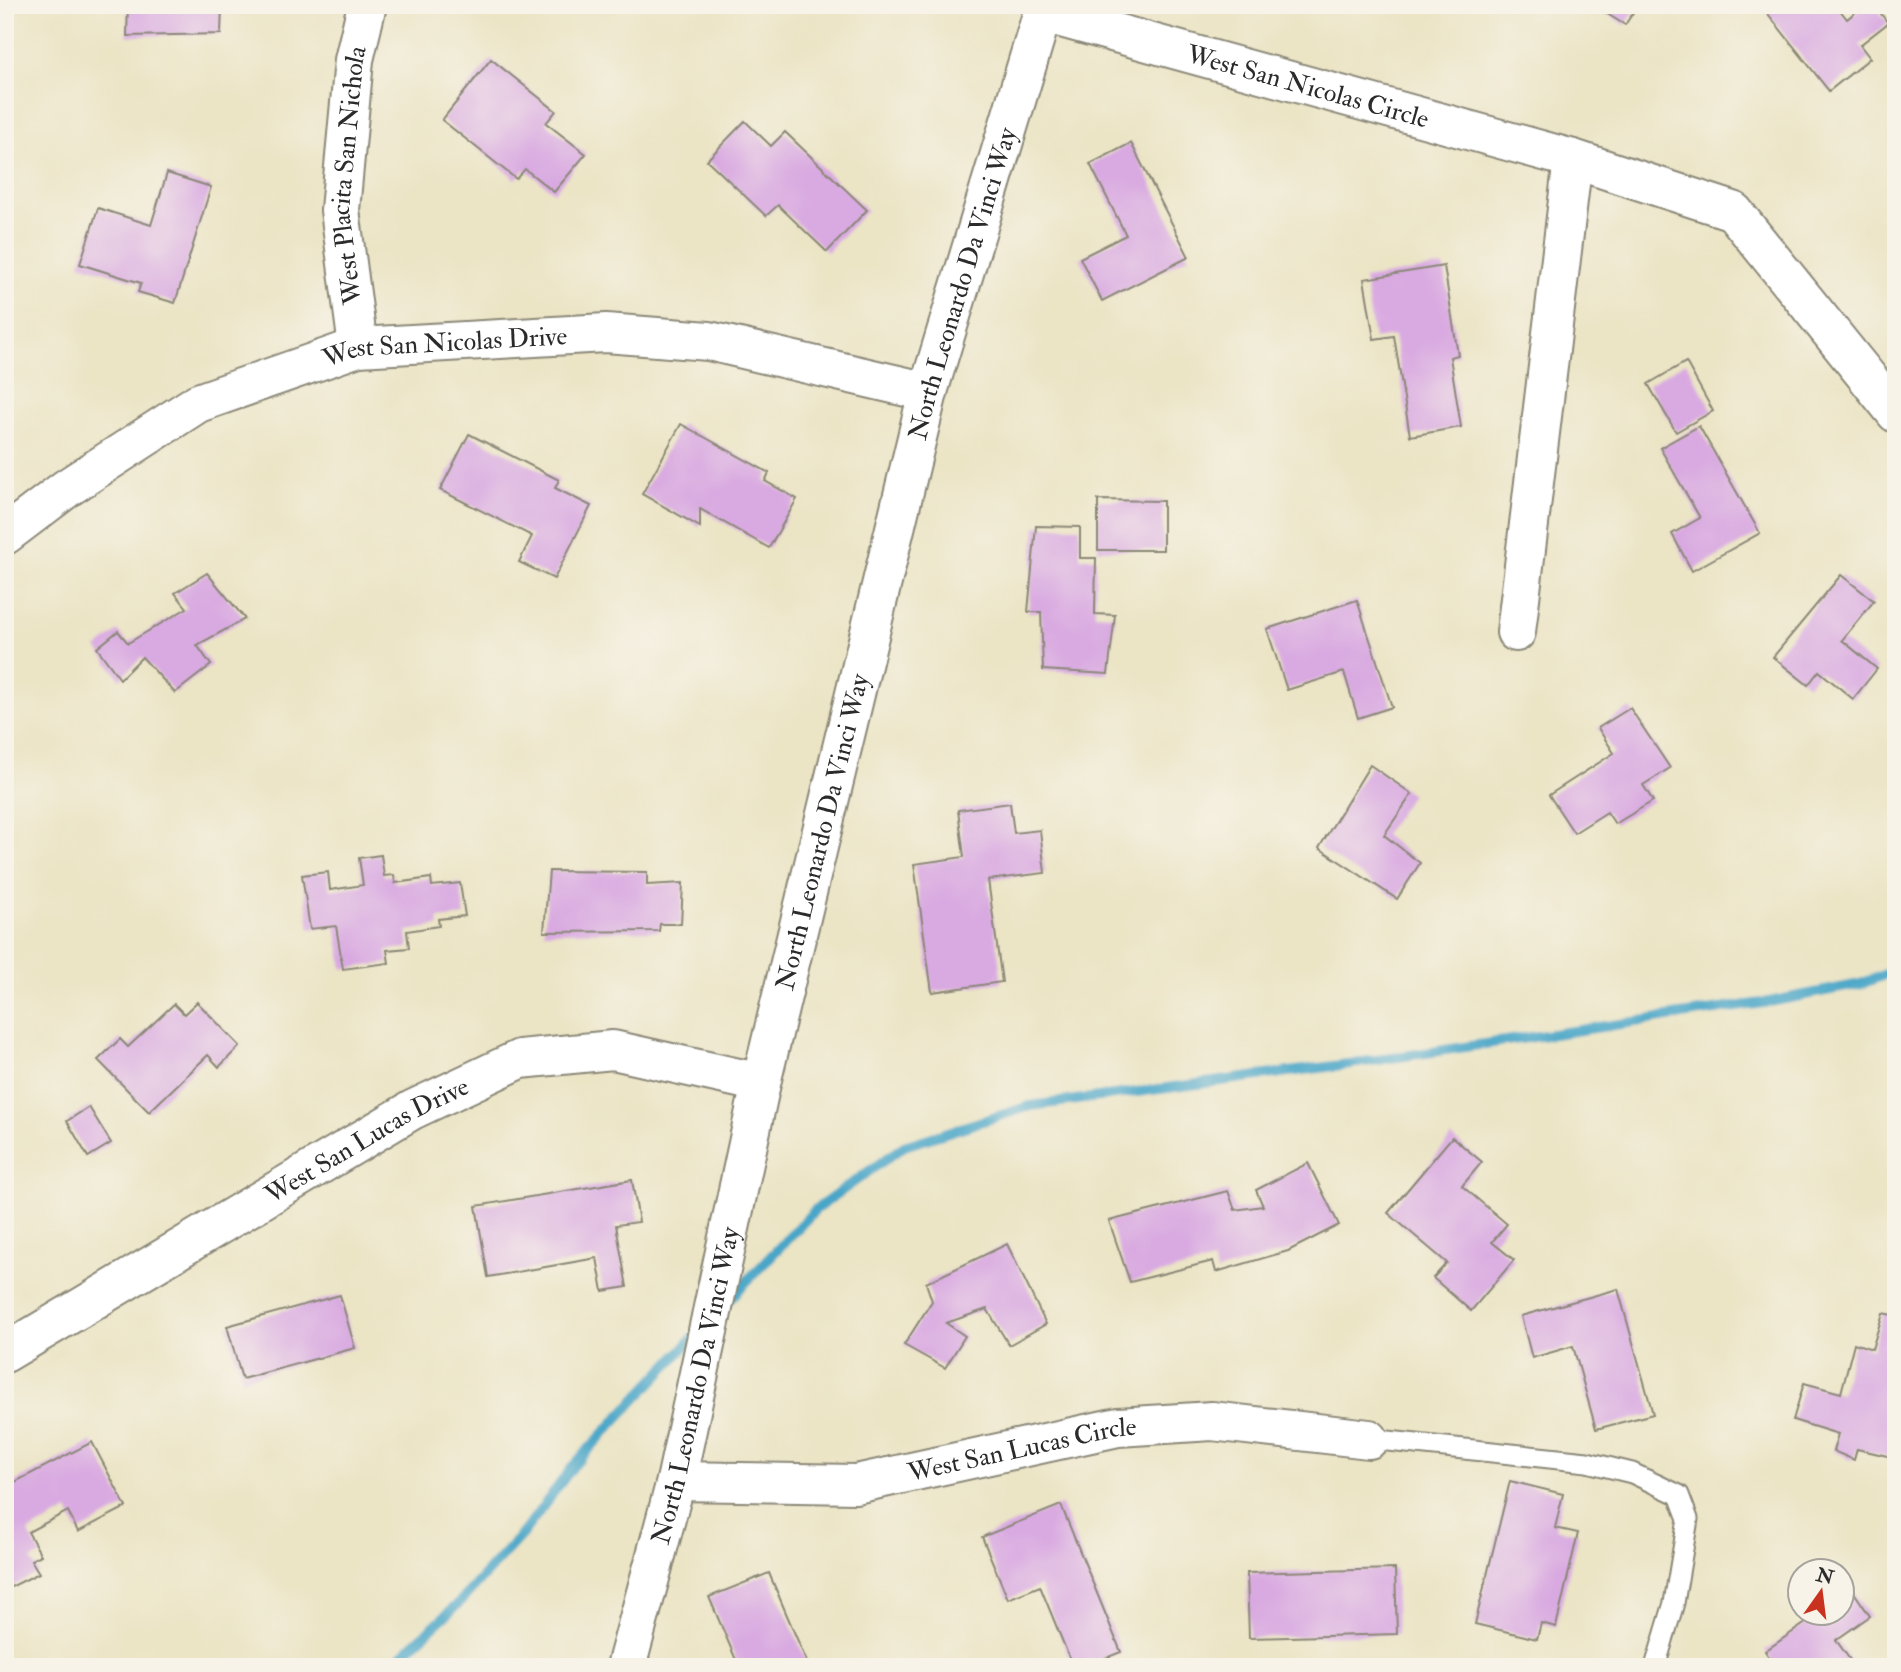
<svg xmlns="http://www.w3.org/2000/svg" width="1901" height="1672" font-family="'IM FELL Double Pica',serif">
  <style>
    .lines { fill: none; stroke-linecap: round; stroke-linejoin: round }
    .stream { stroke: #4aa6c8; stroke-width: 10 }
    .building { fill: #d9aae1 }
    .lane-casing { stroke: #8b8878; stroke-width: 23 }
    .street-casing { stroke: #8b8878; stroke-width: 42 }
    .lane { stroke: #fff; stroke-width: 19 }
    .street { stroke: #fff; stroke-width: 38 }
    .labels { text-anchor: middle; stroke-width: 6; stroke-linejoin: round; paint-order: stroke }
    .street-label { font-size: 26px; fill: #2b2b2b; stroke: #f7f3e8 }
  </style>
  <rect width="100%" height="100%" fill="#f7f3e8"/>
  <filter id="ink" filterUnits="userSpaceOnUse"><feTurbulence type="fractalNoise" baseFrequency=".0143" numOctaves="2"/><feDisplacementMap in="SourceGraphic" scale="14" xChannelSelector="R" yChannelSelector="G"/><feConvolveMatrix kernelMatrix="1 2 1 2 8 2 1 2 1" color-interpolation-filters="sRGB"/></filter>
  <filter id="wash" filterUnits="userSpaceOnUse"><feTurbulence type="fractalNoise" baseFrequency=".00686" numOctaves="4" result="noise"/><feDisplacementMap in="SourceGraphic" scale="28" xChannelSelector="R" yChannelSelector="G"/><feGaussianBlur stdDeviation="1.57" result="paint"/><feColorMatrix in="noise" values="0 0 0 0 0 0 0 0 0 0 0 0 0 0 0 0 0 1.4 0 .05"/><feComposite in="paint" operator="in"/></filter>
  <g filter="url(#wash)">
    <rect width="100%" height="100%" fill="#ebe4c5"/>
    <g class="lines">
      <g class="stream">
        <polyline points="727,1302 815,1210 904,1146 1030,1106 1357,1063 1769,1002 1861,984 1896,970"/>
        <polyline points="389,1667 457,1605 523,1533 574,1465 694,1337"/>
      </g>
    </g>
    <g id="blocks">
      <g class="building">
        <polygon points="128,5 222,5 221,34 127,36"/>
        <polygon points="1593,5 1638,5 1625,25"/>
        <polygon points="1761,5 1836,5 1847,19 1864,5 1874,5 1888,23 1860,45 1870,58 1829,91"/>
        <polygon points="491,59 556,111 546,123 586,154 554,192 525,169 516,179 442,120"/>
        <polygon points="745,121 771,146 785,132 867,210 827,252 778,205 766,216 707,160"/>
        <polygon points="1131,143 1189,257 1102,301 1080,258 1126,235 1090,164"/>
        <polygon points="167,173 211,187 175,303 138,292 141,283 80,264 98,208 151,225"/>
        <polygon points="1444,266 1458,355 1450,357 1461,427 1410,436 1394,336 1374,339 1364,279"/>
        <polygon points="1686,362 1713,411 1676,432 1648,384"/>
        <polygon points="681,424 769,473 765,481 797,499 769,548 700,509 700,527 642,494"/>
        <polygon points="1699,426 1760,533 1692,571 1672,534 1700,518 1660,448"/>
        <polygon points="469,434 559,480 555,488 591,506 554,579 519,562 532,536 440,490"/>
        <polygon points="1098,500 1163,501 1163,550 1098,550"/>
        <polygon points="1036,526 1080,527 1080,558 1096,558 1095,614 1115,615 1108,674 1043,670 1041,612 1028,612"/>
        <polygon points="207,573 245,619 197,645 211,665 175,693 142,657 120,679 97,648 118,631 128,643 187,608 175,593"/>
        <polygon points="1841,575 1874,601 1842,640 1877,669 1853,699 1819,671 1808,685 1773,657"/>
        <polygon points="1357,600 1392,707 1358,718 1344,672 1287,690 1267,629"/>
        <polygon points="1630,708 1670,768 1643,785 1653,801 1615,824 1607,812 1574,833 1549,795 1614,753 1598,728"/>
        <polygon points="1370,765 1412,794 1384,835 1420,863 1397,899 1319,848"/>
        <polygon points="1010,803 1014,833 1040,830 1045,873 988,880 1002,982 932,992 914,864 964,857 958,810"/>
        <polygon points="381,855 384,876 394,875 395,883 431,878 432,886 460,883 465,916 438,919 439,926 407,931 409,948 387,950 389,963 343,969 336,926 310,929 302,875 328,872 330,890 363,885 359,858"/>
        <polygon points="549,871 647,872 647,885 683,883 681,924 660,924 659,931 544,932"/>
        <polygon points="197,1002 240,1046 219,1067 208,1055 149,1112 98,1060 120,1039 128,1047 174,1004 184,1014"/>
        <polygon points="89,1107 111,1143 88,1157 67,1121"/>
        <polygon points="1452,1137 1482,1162 1462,1186 1507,1224 1492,1242 1514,1260 1471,1311 1433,1278 1447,1263 1388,1213"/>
        <polygon points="1308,1163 1339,1225 1288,1251 1216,1272 1213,1261 1130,1282 1109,1221 1228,1191 1235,1210 1263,1206 1256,1190"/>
        <polygon points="632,1180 639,1222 616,1225 627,1287 603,1291 597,1258 488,1277 476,1206"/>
        <polygon points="1007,1244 1046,1324 1009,1345 987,1309 946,1323 965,1336 945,1368 904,1345 932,1301 926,1283"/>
        <polygon points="1618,1289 1653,1414 1596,1429 1573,1346 1532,1358 1521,1316"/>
        <polygon points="340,1295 355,1348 242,1379 227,1326"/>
        <polygon points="1883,1313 1896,1316 1896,1458 1857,1449 1854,1460 1833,1451 1838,1434 1793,1420 1804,1383 1841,1393 1854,1343 1872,1349"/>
        <polygon points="92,1442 126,1507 78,1532 68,1511 28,1532 41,1555 31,1560 39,1573 5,1590 5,1487"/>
        <polygon points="1510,1481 1563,1494 1555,1528 1578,1533 1556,1627 1541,1623 1537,1639 1475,1624"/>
        <polygon points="1061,1505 1121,1652 1083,1667 1073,1667 1040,1586 1008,1599 982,1537"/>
        <polygon points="1395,1569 1397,1634 1249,1638 1247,1573"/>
        <polygon points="769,1573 809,1667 739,1667 709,1597"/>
        <polygon points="1847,1582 1870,1616 1836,1640 1855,1667 1776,1667 1765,1651 1813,1618 1810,1612 1842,1612 1842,1586"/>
      </g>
    </g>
  </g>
  <g filter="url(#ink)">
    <use href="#blocks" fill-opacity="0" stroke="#8b8878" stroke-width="2"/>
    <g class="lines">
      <g class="lane-casing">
        <polyline id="lane" points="1369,1439 1587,1462 1632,1473 1679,1495 1688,1519 1674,1603 1655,1667"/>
      </g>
      <g class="street-casing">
        <g id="street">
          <path id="s1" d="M1043 13 1573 159 1733 211 1896 413"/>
          <path id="s2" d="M358 347 340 210 354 60 367 5"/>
          <path id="s3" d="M5 535 67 488 198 403 358 347 606 333 709 341 928 392"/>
          <polyline points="1516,632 1573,159"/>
          <path id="s4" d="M5 1353 412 1110 520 1059 613 1050 761 1083"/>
          <path id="s5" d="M676 1481 856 1484 1118 1427 1212 1421 1369 1439"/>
          <path id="s6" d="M626 1667 676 1481 761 1083 928 392 1045 5"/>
        </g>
      </g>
      <use href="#lane" class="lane"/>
      <use href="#street" class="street"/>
    </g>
  </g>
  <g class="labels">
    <g class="street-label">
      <text dy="9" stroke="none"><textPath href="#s1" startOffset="275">West San Nicolas Circle</textPath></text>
      <text dy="9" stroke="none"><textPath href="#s2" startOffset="173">West Placita San Nichola</textPath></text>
      <text dy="9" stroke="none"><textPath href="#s6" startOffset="1424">North Leonardo Da Vinci Way</textPath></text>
      <text dy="9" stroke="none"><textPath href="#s3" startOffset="490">West San Nicolas Drive</textPath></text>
      <text dy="9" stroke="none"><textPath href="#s6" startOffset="858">North Leonardo Da Vinci Way</textPath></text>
      <text dy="9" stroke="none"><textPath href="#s4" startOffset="420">West San Lucas Drive</textPath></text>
      <text dy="9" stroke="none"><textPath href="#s6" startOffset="290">North Leonardo Da Vinci Way</textPath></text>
      <text dy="9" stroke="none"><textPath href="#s5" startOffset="350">West San Lucas Circle</textPath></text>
    </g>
  </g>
  <rect width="1901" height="1672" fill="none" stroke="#f7f3e8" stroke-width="28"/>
  <g transform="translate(1821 1592) rotate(14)"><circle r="33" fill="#f7f3e8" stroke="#a5a39c" stroke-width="2"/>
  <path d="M0-5L12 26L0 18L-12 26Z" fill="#c8321e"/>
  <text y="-10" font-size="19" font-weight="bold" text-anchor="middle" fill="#2b2b2b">N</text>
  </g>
</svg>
